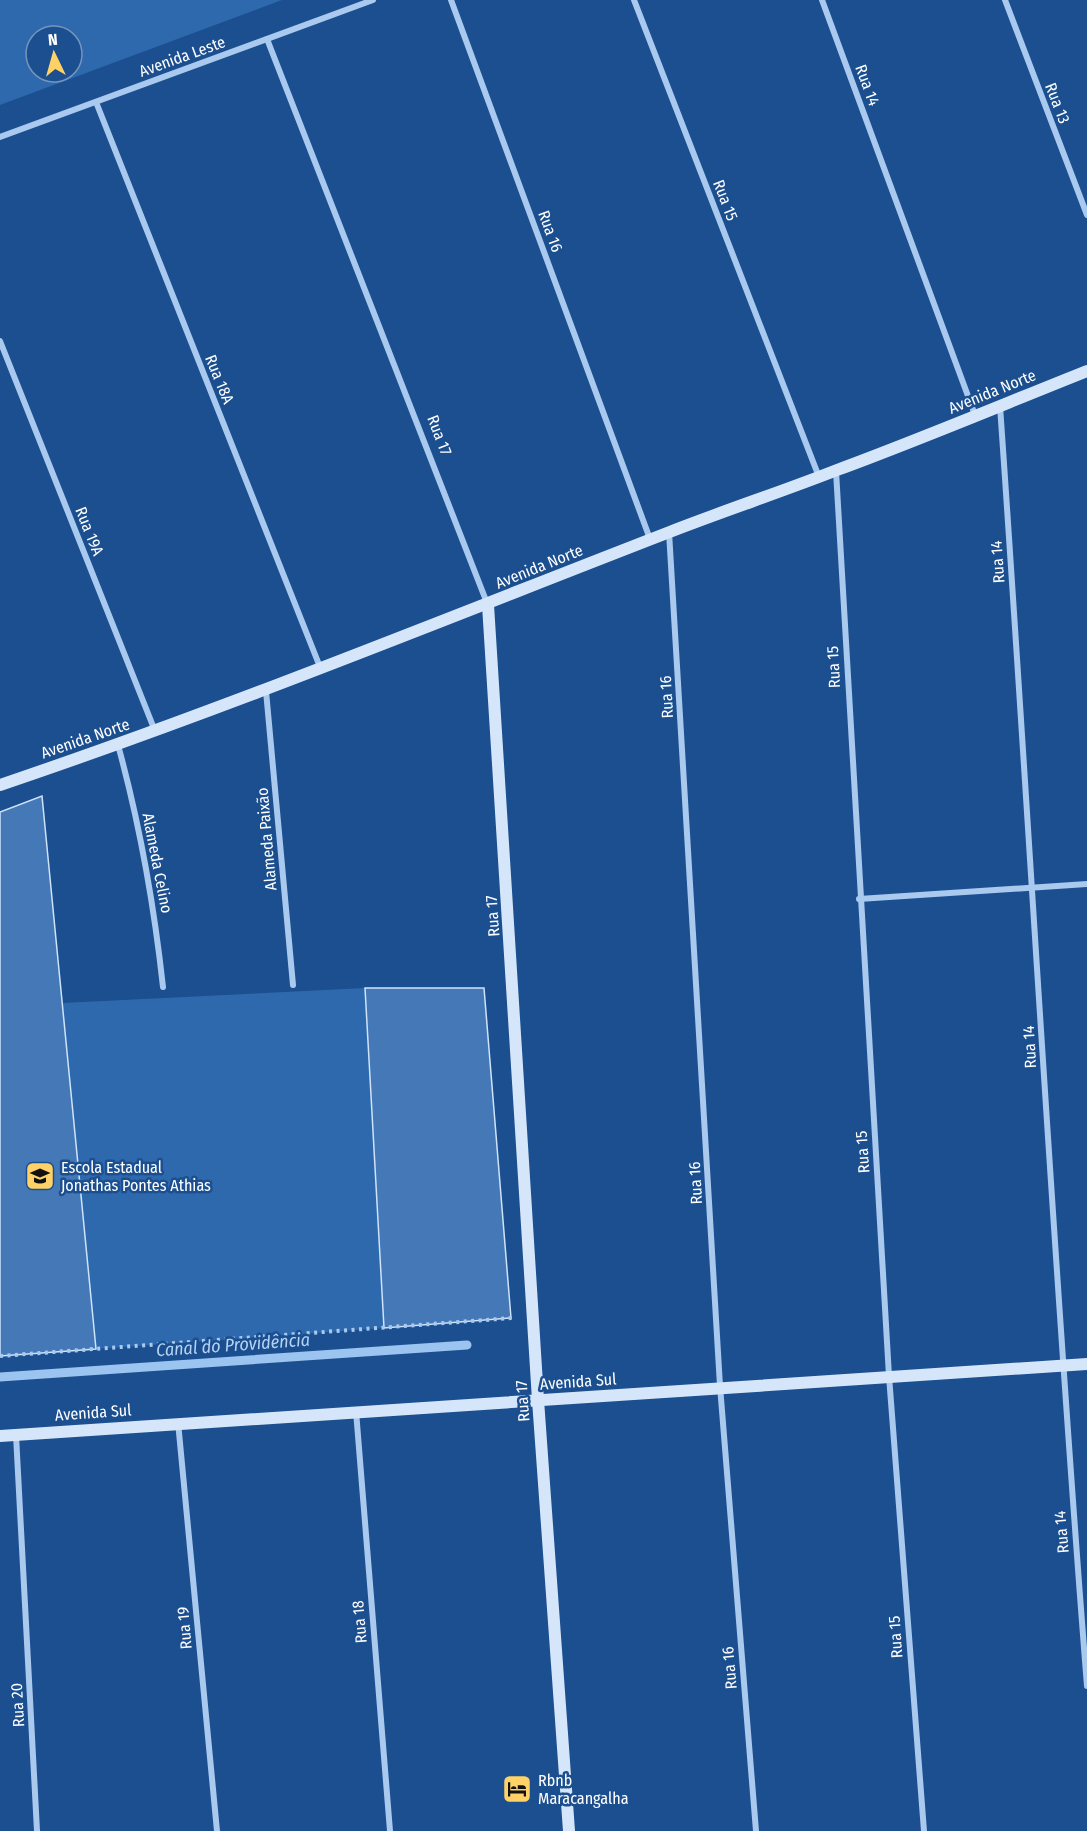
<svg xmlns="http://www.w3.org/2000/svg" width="1087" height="1831" font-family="'Fira Sans Condensed',sans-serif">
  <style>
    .green { fill: #2e69ad; fill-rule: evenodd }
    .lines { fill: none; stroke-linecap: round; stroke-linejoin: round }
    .stream { stroke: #9cc4f0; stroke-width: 9 }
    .building { fill: #4478b7; stroke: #cfe3fa; stroke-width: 1.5 }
    .path { stroke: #a9c9ee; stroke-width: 4; stroke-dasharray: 3 4.5; stroke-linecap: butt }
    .street { stroke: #a9c9ee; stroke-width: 6 }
    .secondary { stroke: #d6e6fa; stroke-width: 12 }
    .labels { text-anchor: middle; stroke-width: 5; stroke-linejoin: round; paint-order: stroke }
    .street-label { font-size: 16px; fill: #fff; stroke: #1b4f8f }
    .poi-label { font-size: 16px; fill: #fff; stroke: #1b4f8f; text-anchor: start }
    .water-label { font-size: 18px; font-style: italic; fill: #b5d3f5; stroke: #1b4f8f }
  </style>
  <rect width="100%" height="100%" fill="#1b4f8f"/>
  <g class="green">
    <path d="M0 0H282L0 105ZM36 36H72V72H36Z"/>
    <polygon points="365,988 384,1328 96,1349 62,1003"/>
  </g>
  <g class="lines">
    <polyline class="stream" points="0,1377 467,1345"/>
  </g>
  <g class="building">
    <polygon points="42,796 96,1349 0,1356 0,812"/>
    <polygon points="365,988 484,988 511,1318 384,1328"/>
  </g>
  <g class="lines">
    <polyline class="path" points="0,1356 512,1318"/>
    <g class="street">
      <polyline points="451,0 650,539"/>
      <polyline points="634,0 819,477"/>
      <polyline points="822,0 975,415"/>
      <polyline points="1005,0 1087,215"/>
      <polyline points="267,39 487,603"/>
      <polyline points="96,102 320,667"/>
      <polyline points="0,137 373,0"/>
      <polyline points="0,341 155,731"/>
      <path d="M1000 406C1030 833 1053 1260 1087 1686"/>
      <polyline points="836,471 889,1376 924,1831"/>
      <polyline points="669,532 720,1386 756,1831"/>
      <polyline points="266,691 293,985"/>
      <path d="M118 745C140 825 154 905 163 987"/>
      <polyline points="859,899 1087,884"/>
      <polyline points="356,1411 390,1831"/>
      <polyline points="178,1422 217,1831"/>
      <polyline points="16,1435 37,1831"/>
    </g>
    <g class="secondary">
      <polyline points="488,605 538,1400 569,1831"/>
      <path d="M0 785C225 709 445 619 667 533 723 511 781 492 837 470 921 439 1004 404 1087 371"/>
      <polyline points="0,1436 1087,1364"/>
    </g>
  </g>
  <defs>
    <g id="school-square" transform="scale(1.5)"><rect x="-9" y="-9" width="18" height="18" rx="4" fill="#ffd166" stroke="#1b4f8f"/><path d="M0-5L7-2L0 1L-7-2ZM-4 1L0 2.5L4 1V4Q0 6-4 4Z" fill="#111"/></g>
    <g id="hotel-square" transform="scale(1.5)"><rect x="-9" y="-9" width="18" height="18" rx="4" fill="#ffd166" stroke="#1b4f8f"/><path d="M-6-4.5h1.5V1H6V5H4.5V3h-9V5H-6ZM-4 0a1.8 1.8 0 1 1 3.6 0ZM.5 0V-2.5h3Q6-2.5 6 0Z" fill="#111"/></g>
  </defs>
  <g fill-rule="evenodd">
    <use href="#school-square" x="40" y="1176"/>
    <use href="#hotel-square" x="517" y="1789"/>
  </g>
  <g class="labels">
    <g class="street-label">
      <text transform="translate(182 56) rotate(-20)" y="6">Avenida Leste</text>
      <text transform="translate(868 85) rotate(70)" y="6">Rua 14</text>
      <text transform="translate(1058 103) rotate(69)" y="6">Rua 13</text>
      <text transform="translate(726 200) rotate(69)" y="6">Rua 15</text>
      <text transform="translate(551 231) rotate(70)" y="6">Rua 16</text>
      <text transform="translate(220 379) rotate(68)" y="6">Rua 18A</text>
      <text transform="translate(992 391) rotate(-22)" y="6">Avenida Norte</text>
      <text transform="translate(440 435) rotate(69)" y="6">Rua 17</text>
      <text transform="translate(90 531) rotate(68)" y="6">Rua 19A</text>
      <text transform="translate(997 562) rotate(-94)" y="6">Rua 14</text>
      <text transform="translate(539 566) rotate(-22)" y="6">Avenida Norte</text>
      <text transform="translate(833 667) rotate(-93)" y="6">Rua 15</text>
      <text transform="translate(666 697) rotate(-93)" y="6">Rua 16</text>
      <text transform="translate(85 738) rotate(-19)" y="6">Avenida Norte</text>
      <text transform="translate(266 839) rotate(-95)" y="6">Alameda Paixão</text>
      <text transform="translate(158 863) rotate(79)" y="6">Alameda Celino</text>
      <text transform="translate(492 916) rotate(-94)" y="6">Rua 17</text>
      <text transform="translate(1029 1047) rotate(-93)" y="6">Rua 14</text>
      <text transform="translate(862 1152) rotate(-94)" y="6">Rua 15</text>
      <text transform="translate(695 1183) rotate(-93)" y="6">Rua 16</text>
      <text transform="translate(578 1381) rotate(-4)" y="6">Avenida Sul</text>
      <text transform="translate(522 1401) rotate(-94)" y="6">Rua 17</text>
      <text transform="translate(93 1412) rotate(-4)" y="6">Avenida Sul</text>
      <text transform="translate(1061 1532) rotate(-95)" y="6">Rua 14</text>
      <text transform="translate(359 1622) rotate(-95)" y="6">Rua 18</text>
      <text transform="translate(184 1628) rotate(-95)" y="6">Rua 19</text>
      <text transform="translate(895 1637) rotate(-94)" y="6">Rua 15</text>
      <text transform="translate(729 1668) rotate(-95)" y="6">Rua 16</text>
      <text transform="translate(17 1705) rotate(-93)" y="6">Rua 20</text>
    </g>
    <g class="poi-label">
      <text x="61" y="1173">Escola Estadual<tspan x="61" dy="18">Jonathas Pontes Athias</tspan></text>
      <text x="538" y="1786">Rbnb<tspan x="538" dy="18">Maracangalha</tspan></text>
    </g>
    <g class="water-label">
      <text transform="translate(233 1345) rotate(-4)" y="6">Canal do Providência</text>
    </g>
  </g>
  <g transform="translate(54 54) rotate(355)"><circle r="28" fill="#1b4f8f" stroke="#7695bc" stroke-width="1.5"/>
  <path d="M0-4.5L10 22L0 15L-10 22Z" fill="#ffd166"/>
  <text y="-9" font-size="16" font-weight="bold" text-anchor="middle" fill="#ffffff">N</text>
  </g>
</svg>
